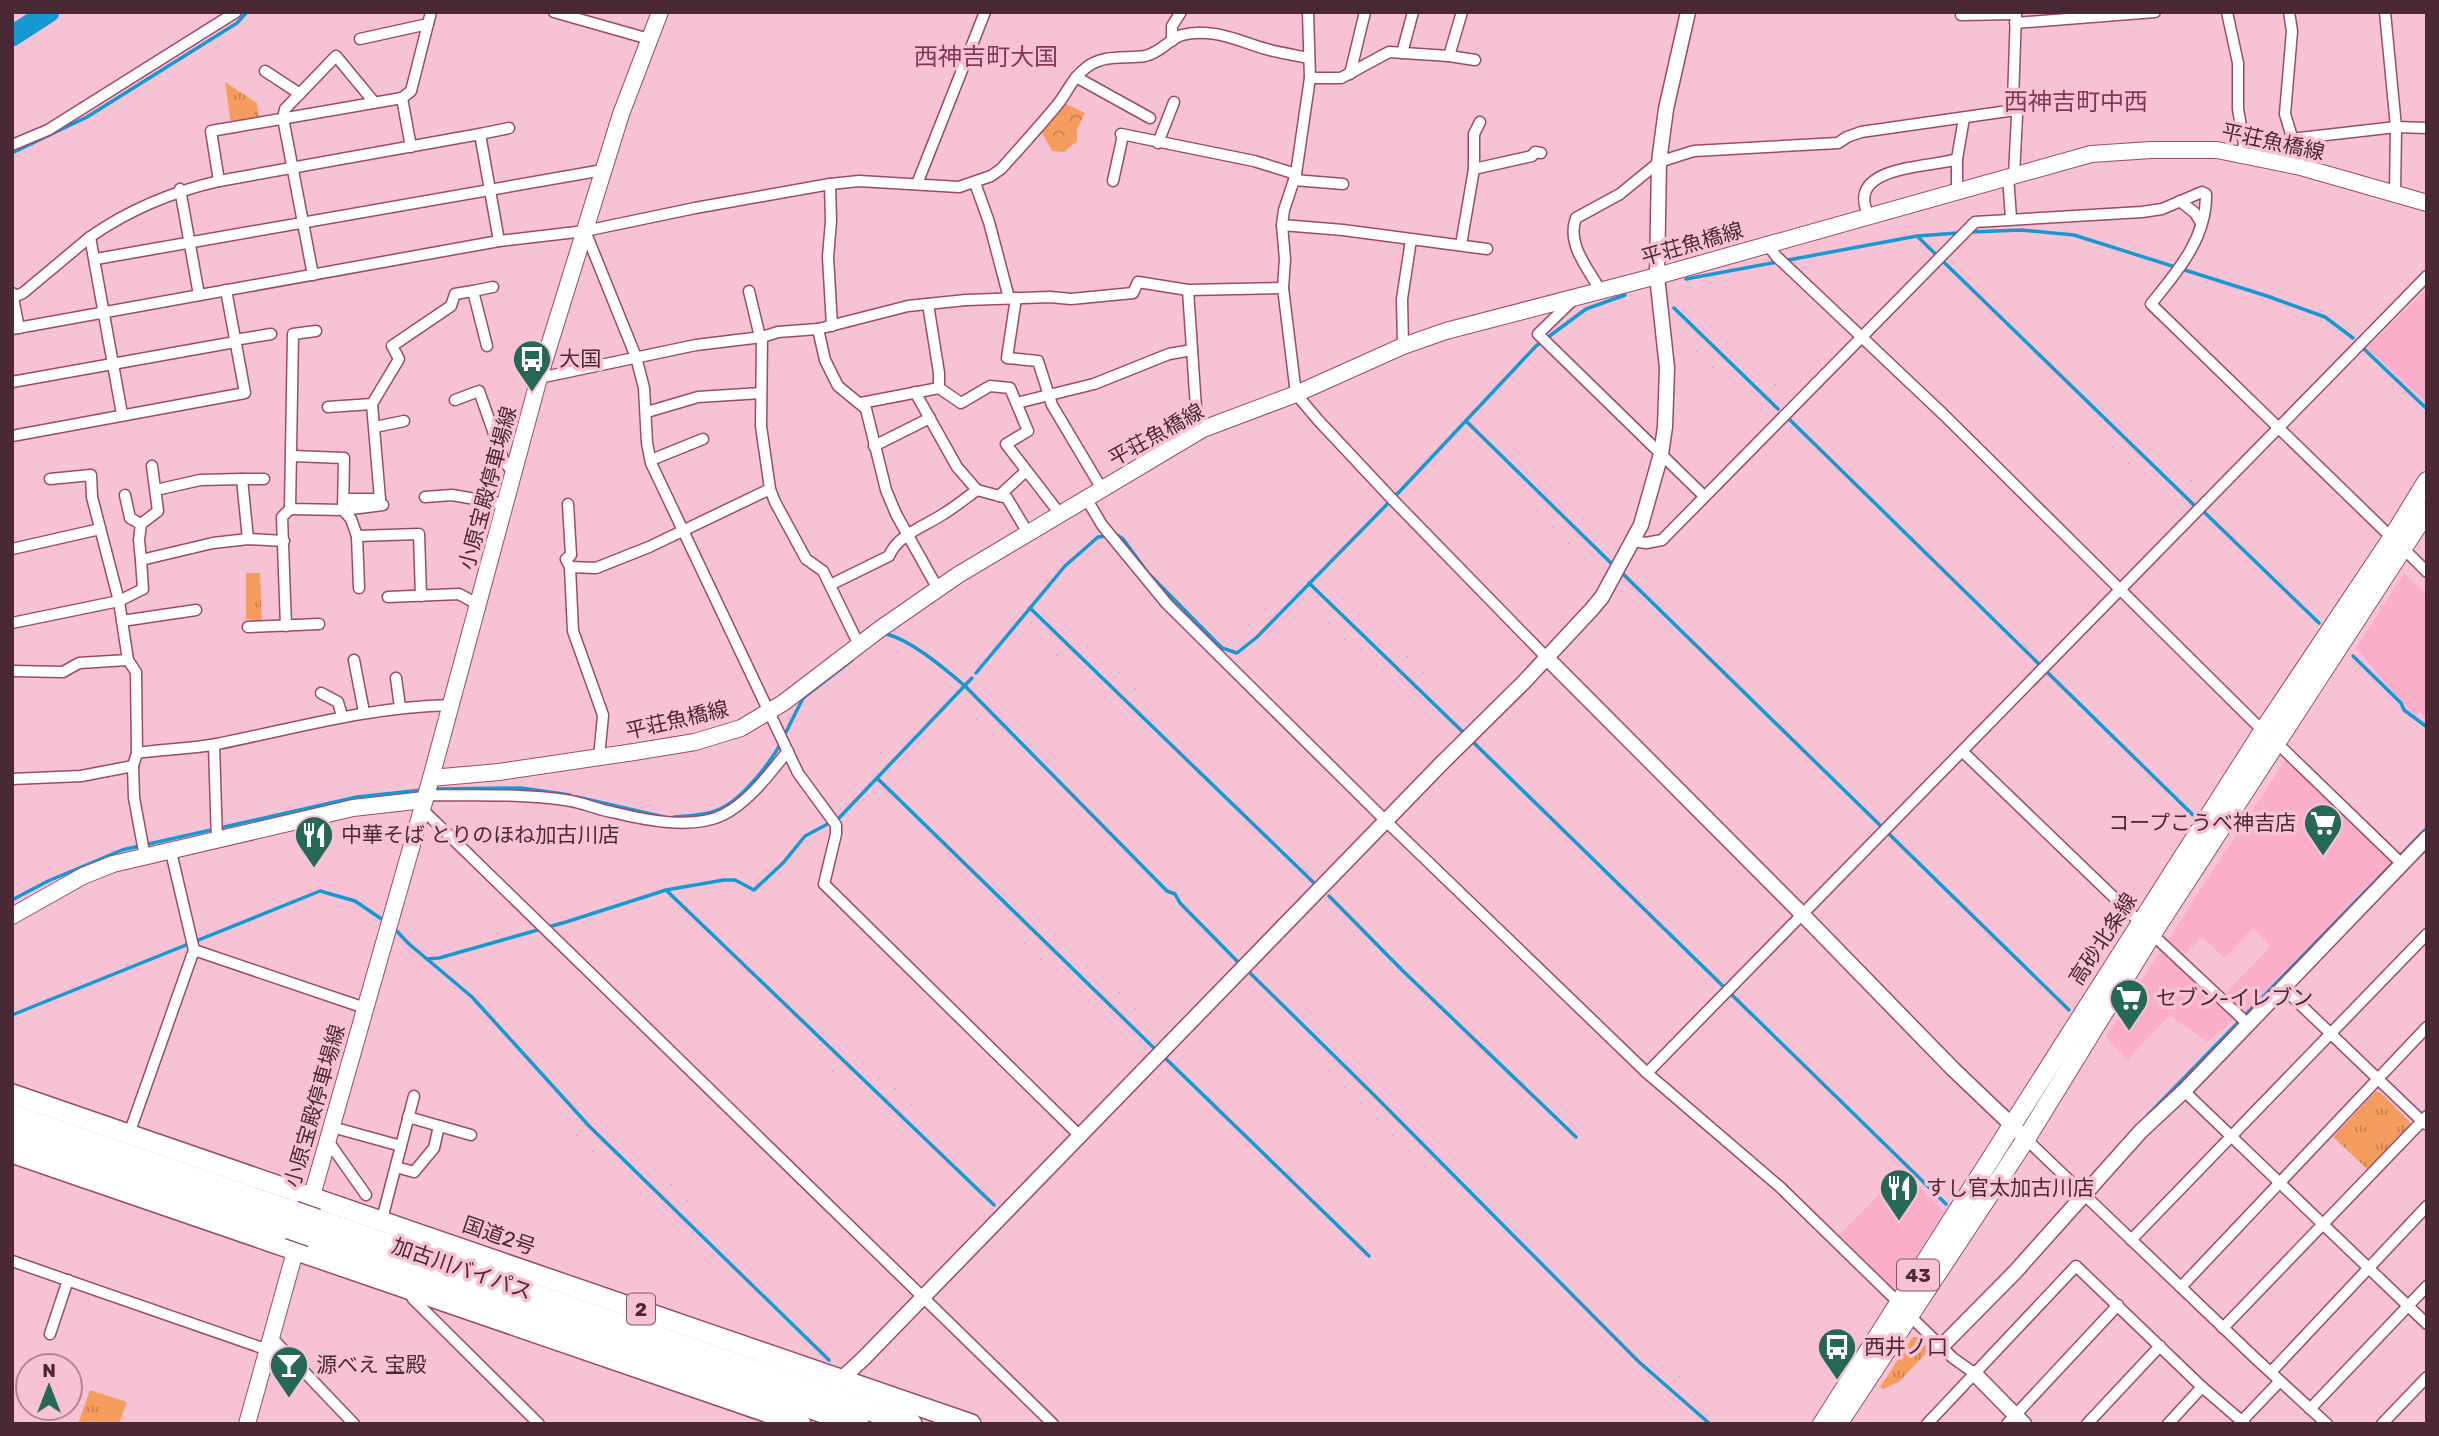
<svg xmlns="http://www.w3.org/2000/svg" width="2439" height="1436" font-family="Rubik,'Noto Sans JP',sans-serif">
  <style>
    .built { fill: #faaeca }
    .grass { fill: url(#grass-tufts) }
    .forest { fill: url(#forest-crowns) }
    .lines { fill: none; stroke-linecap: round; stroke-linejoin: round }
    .stream { stroke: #1699d3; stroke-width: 3.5 }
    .river { stroke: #1699d3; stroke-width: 21 }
    .minor-casing { stroke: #994b6c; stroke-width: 13 }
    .tertiary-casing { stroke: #994b6c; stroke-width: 17 }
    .secondary-casing { stroke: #994b6c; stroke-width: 18 }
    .primary-casing { stroke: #994b6c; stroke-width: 20 }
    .trunk-casing { stroke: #994b6c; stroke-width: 22 }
    .motorway-casing { stroke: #994b6c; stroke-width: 24 }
    .minor { stroke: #fff; stroke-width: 10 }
    .tertiary { stroke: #fff; stroke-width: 14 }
    .secondary { stroke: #fff; stroke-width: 16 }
    .primary { stroke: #fff; stroke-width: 18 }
    .trunk { stroke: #fff; stroke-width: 19 }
    .motorway { stroke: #fff; stroke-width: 21 }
    .motorway-bridge-casing { stroke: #994b6c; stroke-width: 24; stroke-linecap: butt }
    .motorway-bridge { stroke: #fff; stroke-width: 21 }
    .labels { text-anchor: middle; stroke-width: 7; stroke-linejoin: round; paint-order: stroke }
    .shield { fill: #f8c2d5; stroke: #7e5666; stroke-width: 2 }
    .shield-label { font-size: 19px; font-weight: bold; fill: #4a2836 }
    .street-label { font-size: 21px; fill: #4a2836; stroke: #f8c2d5 }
    .poi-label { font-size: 21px; fill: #4a2836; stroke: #f8c2d5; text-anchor: start }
    .quarter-label { font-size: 24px; fill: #813657; stroke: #f8c2d5 }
  </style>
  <defs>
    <pattern id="grass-tufts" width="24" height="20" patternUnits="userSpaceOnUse" patternTransform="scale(1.75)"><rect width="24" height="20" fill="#f59d5f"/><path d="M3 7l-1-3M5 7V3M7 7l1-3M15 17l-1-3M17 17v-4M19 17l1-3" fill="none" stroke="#c8804f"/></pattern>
    <pattern id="forest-crowns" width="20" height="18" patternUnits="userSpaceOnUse" patternTransform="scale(1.75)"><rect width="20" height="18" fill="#f59d5f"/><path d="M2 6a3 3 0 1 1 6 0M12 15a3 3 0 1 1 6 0" fill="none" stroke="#c8804f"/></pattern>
  </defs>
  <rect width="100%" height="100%" fill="#f8c2d5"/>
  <g class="built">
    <polygon points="2427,289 2427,403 2367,348"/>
    <polygon points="2404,573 2427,595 2427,720 2420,712 2415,717 2356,648"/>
    <polygon points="2287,757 2389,857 2390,862 2245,1012 2239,1013 2223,996 2271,946 2253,928 2224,958 2202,937 2184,955 2168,940"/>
    <polygon points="2161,950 2238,1017 2207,1042 2170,1015 2127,1060 2106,1037"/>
    <polygon points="1903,1170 1944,1212 1895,1289 1839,1235"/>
  </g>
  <g class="grass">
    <polygon points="225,82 257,103 259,118 231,124"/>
    <polygon points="246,573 260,573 262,622 251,623 251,619 246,619"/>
    <polygon points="2375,1092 2380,1092 2409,1121 2410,1125 2368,1170 2333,1137"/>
    <polygon points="1913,1337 1917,1337 1930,1349 1899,1382 1883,1389 1880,1387"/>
    <polygon points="90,1390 127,1402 119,1424 78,1424"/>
  </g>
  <polygon class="forest" points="1066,104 1085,113 1077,129 1077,141 1064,152 1052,151 1041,131"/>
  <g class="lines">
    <g class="stream">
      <polyline points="12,153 87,117 237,23 247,12"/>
      <polyline points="1970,232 2022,230 2074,235 2267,296 2325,317 2353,338"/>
      <polyline points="1918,237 2196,507"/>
      <polyline points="1686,279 1917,236 1958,233"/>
      <polyline points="1674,308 1778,409"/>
      <polyline points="2364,349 2427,409"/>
      <polyline points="1789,419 2195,817"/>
      <polyline points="1467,422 1614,566"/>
      <polyline points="2203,511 2319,623"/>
      <polyline points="1620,571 2069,1010"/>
      <polyline points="1309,583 1466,735"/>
      <polyline points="1030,608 1313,882"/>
      <path d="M886 634C911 640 944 668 965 686L1167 891 1175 894 1180 903 1241 965"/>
      <polyline points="2353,656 2401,703 2404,710 2427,727"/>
      <polyline points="976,673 1065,566 1098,537 1117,535 1123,539 1148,573 1213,639 1222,648 1237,653 1257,637 1401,490 1536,346 1586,309 1625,295"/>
      <polyline points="784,736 803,698 852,660"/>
      <polyline points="1472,741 1946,1204"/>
      <polyline points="877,778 1156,1050"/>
      <polyline points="433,789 521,788 570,795"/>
      <polyline points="577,797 664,817"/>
      <path d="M674 817C689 816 709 815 722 808 743 798 770 763 781 743"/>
      <polyline points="666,890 994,1205"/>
      <polyline points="1329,896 1403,971 1576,1137"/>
      <polyline points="12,900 48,881 122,850 357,797 422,790"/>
      <polyline points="392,926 409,944 427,959 439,958 566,922 666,890 724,880 735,880 754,890 783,863 805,836 839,818 972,678"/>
      <polyline points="427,959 472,997 589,1126 829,1360"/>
      <polyline points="1247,970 1373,1094 1639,1362 1710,1424"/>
      <polyline points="12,1015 320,891 355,901 386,922"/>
      <polyline points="1162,1055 1369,1256"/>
      <polyline points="2148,1115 2427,828"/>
    </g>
    <polyline class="river" points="12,36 49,12"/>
    <g class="minor-casing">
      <g id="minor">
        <polyline points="554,12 649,39"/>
        <polyline points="1308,12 1310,78 1296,174 1284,210 1282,225 1285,259 1283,288 1296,394 1318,420 1392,499 1546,657"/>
        <polyline points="2227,12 2238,63 2238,109 2244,144 2242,154"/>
        <polyline points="2289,12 2292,31 2285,114 2301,167"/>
        <polyline points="2385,12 2396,127 2395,193"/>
        <polyline points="1961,15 2016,14"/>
        <polyline points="2015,23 2155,12"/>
        <polyline points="360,39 428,24"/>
        <polyline points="1172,41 1172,26 1181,12"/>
        <polyline points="1402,53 1413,12"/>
        <polyline points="1449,56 1462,12"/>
        <polyline points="265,71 300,94"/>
        <polyline points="1350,74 1365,12"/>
        <polyline points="1076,77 1150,118"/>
        <polyline points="1310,78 1341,78 1389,52 1449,56 1475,60"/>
        <polyline points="480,134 509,128"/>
        <polyline points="1121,134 1254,161 1296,174"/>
        <polyline points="2291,139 2396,127 2427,128"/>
        <polyline points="1158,143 1174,102"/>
        <polyline points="12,145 48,130 236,12"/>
        <polyline points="411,147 402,98 411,91 431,12"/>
        <polyline points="1474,169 1532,156 1535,152 1541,153"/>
        <polyline points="2014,175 2017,116 2013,101 2016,12"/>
        <polyline points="2008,176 2011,218"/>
        <polyline points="1294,180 1343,184"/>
        <polyline points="219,181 211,131 402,98"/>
        <polyline points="1113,181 1123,135"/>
        <polyline points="975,183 989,222 1009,298"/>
        <polyline points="830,184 831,221 828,257 832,326"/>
        <polyline points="917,184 985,12"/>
        <polyline points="180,189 199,295"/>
        <polyline points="1957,190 1957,159 1964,118"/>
        <polyline points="2180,201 2195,213 2201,223"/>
        <path d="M1869 216C1843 165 1930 168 1957 159"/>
        <polyline points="1282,225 1343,230 1487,249"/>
        <polyline points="585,231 636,357 644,388 647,443 651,463 798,773 836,825 836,834 824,884 1080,1136"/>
        <polyline points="1461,245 1474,169 1474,134 1480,122"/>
        <polyline points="1768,245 1776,256 1943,414 2263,731"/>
        <polyline points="96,259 603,170"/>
        <polyline points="313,275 283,118 285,109 336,56 374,102"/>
        <polyline points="1188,290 1196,408 1203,429"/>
        <path d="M1600 290C1588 268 1566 244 1576 218L1620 194 1659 162 1684 154 1694 151 1838 143 1847 137 1861 132 2015 110"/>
        <polyline points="473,291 493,287"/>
        <polyline points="749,291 760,337"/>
        <polyline points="12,293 19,328"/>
        <polyline points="13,297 23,293 90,237"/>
        <polyline points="1016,298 1007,358 1038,361 1052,405 1102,489"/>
        <polyline points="1575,298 1538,334 1704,496"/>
        <polyline points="928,304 939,373 939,388 961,403 990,386 1010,388 1028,431 1006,444 1060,514"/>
        <path d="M12 329 499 241 585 231 695 208 830 184 859 181 959 187 991 176 1001 169C1020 148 1039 127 1058 104 1068 91 1073 77 1087 67 1104 54 1126 59 1145 56 1160 53 1168 40 1182 35 1211 27 1239 41 1266 49 1280 53 1295 55 1309 58"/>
        <polyline points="818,329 825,360 838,386 866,409 886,490 896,514 938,589"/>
        <polyline points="316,331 293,334 290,509 343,510 351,519 357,536 419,534 421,596"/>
        <polyline points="762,337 761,426 770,489 775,502 806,559 823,571 859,645"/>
        <polyline points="235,340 271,334"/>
        <polyline points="1403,346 1402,299 1411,240"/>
        <polyline points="539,378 696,345 762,337 778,332 818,329 908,306 966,300 1050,297 1071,299 1133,293 1138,282 1188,290 1283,288"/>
        <polyline points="12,382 235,342"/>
        <polyline points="915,392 957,467 977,490 1007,498 1028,533"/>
        <polyline points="455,400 479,391 503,459 512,472"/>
        <polyline points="861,403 939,388"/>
        <polyline points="1017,403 1094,384 1169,354 1192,350"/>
        <polyline points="328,407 372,404"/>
        <polyline points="647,412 698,397 761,393"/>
        <path d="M122 414 90 237C130 209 171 192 219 181L480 134 499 241"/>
        <polyline points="375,427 404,421"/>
        <polyline points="12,436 245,393 226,290"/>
        <polyline points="874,446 930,418"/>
        <polyline points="292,456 344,458 343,510 383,505"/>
        <polyline points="651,460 703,439"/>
        <polyline points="152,466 158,511 141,524 139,540 141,560 213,543 248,539 284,541"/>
        <polyline points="50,479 91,475 92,497 119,601 128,660 136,672 137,753"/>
        <polyline points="242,479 264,479"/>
        <polyline points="156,490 200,480 242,479 248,539"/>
        <polyline points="125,495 130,518 141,524"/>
        <polyline points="999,496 1026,471"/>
        <polyline points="425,497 452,495 504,504"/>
        <polyline points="1086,498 1102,525 1167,604 1392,827 1647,1073 1780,1187 1900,1304"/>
        <polyline points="345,499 380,499 372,404 399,359 392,346 451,306 455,294 473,291 487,346"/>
        <polyline points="568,504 571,555 566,559 570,567 573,631 603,715 599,758"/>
        <polyline points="357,536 359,588"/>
        <path d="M1633 541 1646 543 1662 540 1975 222 2142 212 2162 209 2202 192 2206 194C2207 238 2177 272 2151 304L2392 538"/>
        <polyline points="2402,547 2427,572"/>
        <polyline points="12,549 100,529"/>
        <polyline points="570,567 596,568 649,547 770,489"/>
        <path d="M830 585 889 556C898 534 926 526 945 513 956 506 966 498 977 490"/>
        <polyline points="388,597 459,594 479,605"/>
        <polyline points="122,621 196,610"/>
        <polyline points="12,623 119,601 143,589 141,560"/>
        <polyline points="286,626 282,517 290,509"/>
        <polyline points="248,627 319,624"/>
        <polyline points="354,660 364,712"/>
        <polyline points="12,671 63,672 79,663 128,660"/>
        <polyline points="396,678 400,707"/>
        <polyline points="321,693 338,702 342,716"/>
        <polyline points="2278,744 2402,864"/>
        <polyline points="214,745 217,841"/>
        <polyline points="1963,752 2152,934 2247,1023"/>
        <polyline points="133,766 134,798 145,857"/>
        <path d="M12 779 81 776 133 766 137 753C163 749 190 749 217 744 297 728 367 707 451 705"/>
        <path d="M425 795C472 796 518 793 565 800 581 802 596 809 612 812 644 820 692 830 723 815 749 802 770 773 788 751"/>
        <polyline points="422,809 1053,1424"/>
        <polyline points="171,852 194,950"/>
        <polyline points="2282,987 2425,1124"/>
        <polyline points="1647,1073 2427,276"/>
        <polyline points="2184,1091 2427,1324"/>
        <polyline points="408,1117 471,1135"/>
        <polyline points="332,1127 401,1146"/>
        <polyline points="129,1134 194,950 365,1008"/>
        <polyline points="2026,1139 2255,1358 2327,1424"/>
        <polyline points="328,1141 366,1195"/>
        <polyline points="396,1167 414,1172 434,1148 439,1126"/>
        <polyline points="382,1219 414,1096"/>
        <polyline points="2131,1240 2427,934"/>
        <polyline points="12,1261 268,1350"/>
        <polyline points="2181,1287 2427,1027"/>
        <polyline points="409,1291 413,1299 539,1424"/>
        <polyline points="1909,1315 1953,1358 1974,1373"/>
        <polyline points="2223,1328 2427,1116"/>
        <polyline points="50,1334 68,1280"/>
        <polyline points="272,1338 354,1424"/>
        <polyline points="2271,1372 2427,1206"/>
        <polyline points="2310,1409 2427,1286"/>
        <polyline points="1927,1424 2076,1266 2202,1387 2245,1424"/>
        <polyline points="2007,1424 2118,1305"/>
        <polyline points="2087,1424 2160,1346"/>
        <polyline points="2168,1424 2202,1387"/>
        <polyline points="2239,1424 2280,1381"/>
        <polyline points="2382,1424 2427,1377"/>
      </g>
    </g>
    <g class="tertiary-casing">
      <g id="tertiary">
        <polyline points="1546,657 1803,915 1953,1069 2019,1132"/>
        <polyline points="1941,1347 2016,1271 2141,1131 2184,1091 2427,838"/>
        <polyline points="1974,1373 2024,1424"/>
        <polyline points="836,1384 864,1358 1439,766 1524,682 1592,609 1602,597 1641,525 1661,454 1665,427 1667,368 1657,276 1659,162 1666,109 1688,12"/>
      </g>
    </g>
    <g class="secondary-casing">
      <g id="secondary">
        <polyline points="431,778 499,772 634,752 695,742 741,728 783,703 880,629 958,575 1203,429 1296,394 1403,346 1446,331 1657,276 2091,154 2151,150 2217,150 2301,167 2427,203"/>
        <polyline points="12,916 83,876 113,864 353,808 424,800"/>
        <polyline points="309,1206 431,778 539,378 621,114 660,12"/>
        <polyline points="247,1424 298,1241"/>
      </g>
    </g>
    <g class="primary-casing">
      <g id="primary">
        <polyline points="1822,1424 2263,731 2392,538 2427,481"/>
        <polyline points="1838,1424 2026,1139 2152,934 2427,511"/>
      </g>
    </g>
    <g class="trunk-casing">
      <g id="trunk">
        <polyline points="12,1094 971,1424"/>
        <polyline points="12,1153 801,1424"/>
      </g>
    </g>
    <g class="motorway-casing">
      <g id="motorway">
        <polyline points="12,1115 294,1212"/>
        <polyline points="12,1133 289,1228"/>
        <polyline points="317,1220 911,1424"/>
        <polyline points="312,1236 858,1424"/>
      </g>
    </g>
    <use href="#minor" class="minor"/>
    <use href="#tertiary" class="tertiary"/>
    <use href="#secondary" class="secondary"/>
    <use href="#primary" class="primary"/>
    <use href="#trunk" class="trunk"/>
    <use href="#motorway" class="motorway"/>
    <g class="motorway-bridge-casing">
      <g id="motorway-bridge">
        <polyline points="294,1212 317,1220"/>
        <polyline points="289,1228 312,1236"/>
      </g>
    </g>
    <use href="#motorway-bridge" class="motorway-bridge"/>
  </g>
  <defs>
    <g id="bus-pin" transform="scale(2.0125)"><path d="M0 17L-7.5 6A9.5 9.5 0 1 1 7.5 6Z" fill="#256858" stroke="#f8c2d5"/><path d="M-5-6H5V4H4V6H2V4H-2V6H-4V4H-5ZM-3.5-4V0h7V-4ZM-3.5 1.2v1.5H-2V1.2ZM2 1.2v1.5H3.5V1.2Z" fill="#fff"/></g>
    <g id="supermarket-pin" transform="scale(2.0125)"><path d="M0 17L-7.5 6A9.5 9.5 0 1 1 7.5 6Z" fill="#256858" stroke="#f8c2d5"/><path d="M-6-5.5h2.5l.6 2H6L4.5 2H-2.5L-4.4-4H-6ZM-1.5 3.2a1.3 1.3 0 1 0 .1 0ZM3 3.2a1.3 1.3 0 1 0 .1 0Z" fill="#fff"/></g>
    <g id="restaurant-pin" transform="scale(2.0125)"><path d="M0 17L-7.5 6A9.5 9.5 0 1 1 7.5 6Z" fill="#256858" stroke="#f8c2d5"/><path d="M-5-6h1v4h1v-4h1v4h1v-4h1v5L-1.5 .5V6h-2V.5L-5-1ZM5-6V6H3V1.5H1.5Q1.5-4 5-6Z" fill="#fff"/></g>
    <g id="bar-pin" transform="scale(2.0125)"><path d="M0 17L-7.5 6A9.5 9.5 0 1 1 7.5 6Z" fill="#256858" stroke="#f8c2d5"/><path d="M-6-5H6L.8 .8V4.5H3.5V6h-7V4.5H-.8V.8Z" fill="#fff"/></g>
  </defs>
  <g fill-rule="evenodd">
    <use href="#bus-pin" x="532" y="359"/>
    <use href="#supermarket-pin" x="2323" y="823"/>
    <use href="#restaurant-pin" x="314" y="835"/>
    <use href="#supermarket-pin" x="2129" y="998"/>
    <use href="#restaurant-pin" x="1899" y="1188"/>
    <use href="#bus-pin" x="1837" y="1347"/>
    <use href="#bar-pin" x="289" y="1365"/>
  </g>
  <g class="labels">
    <g class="shield">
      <rect x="1897" y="1259.5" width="42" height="31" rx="5"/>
      <rect x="627" y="1293.5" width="28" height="31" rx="5"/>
    </g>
    <g class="shield-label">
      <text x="1918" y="1282">43</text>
      <text x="641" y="1316">2</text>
    </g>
    <g class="street-label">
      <text transform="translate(2273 142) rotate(12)" y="7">平荘魚橋線</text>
      <text transform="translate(1692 244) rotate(-16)" y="7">平荘魚橋線</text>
      <text transform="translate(1156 435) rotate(-29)" y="7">平荘魚橋線</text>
      <text transform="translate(488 488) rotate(-75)" y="7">小原宝殿停車場線</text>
      <text transform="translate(677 720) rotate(-13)" y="7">平荘魚橋線</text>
      <text transform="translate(2103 939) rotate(-57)" y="7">高砂北条線</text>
      <text transform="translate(315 1106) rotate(-74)" y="7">小原宝殿停車場線</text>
      <text transform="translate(499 1236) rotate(19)" y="7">国道2号</text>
      <text transform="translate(462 1269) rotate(19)" y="7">加古川バイパス</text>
    </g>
    <g class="poi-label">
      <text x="559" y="366">大国</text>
      <text x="2296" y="830" text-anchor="end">コープこうべ神吉店</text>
      <text x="341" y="842">中華そば とりのほね加古川店</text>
      <text x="2156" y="1005">セブン-イレブン</text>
      <text x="1926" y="1195">すし官太加古川店</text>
      <text x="1864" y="1354">西井ノ口</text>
      <text x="316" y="1372">源べえ 宝殿</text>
    </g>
    <g class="quarter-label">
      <text x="986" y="65">西神吉町大国</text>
      <text x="2076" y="110">西神吉町中西</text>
    </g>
  </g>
  <rect width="2439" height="1436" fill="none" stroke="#4a2836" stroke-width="28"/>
  <g transform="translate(49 1387)"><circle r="33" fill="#f8c2d5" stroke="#b28495" stroke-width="2"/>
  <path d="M0-5L12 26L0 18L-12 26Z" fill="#256858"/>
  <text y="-10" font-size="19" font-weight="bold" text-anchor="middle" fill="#4a2836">N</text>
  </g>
</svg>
